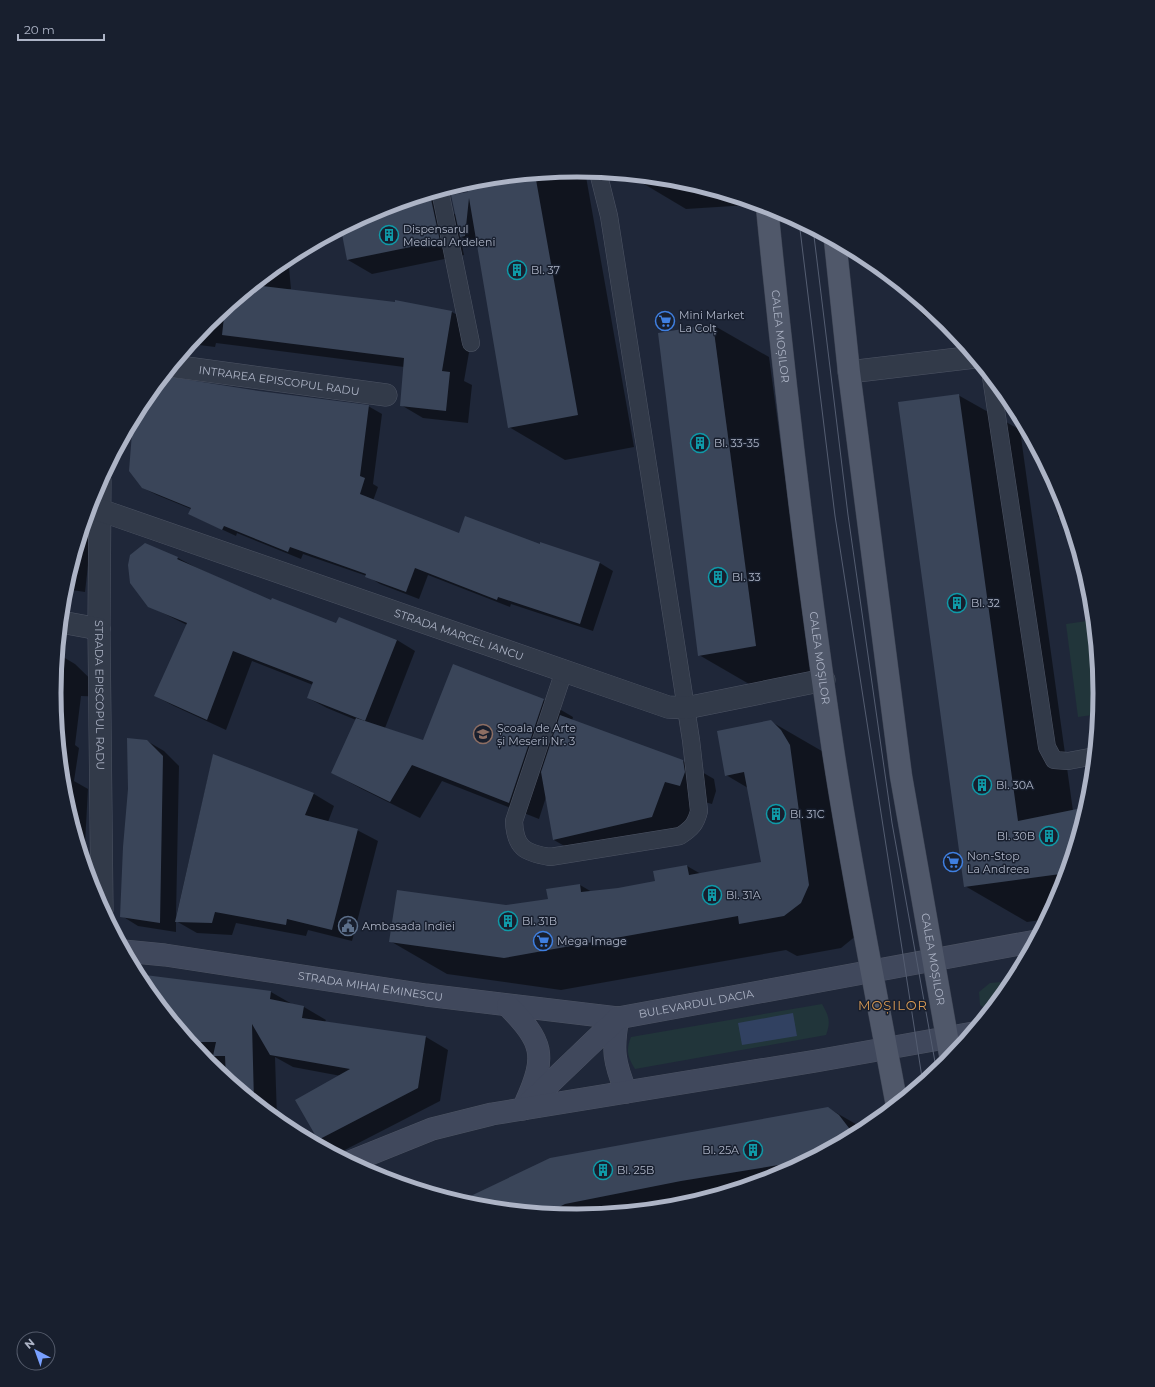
<svg xmlns="http://www.w3.org/2000/svg" width="1155" height="1387" font-family="Montserrat,sans-serif">
  <style>
    .green { fill: #21353a }
    .water { fill: #314161 }
    .shadow { fill: #0007 }
    .building { fill: #3a4559 }
    .lines { fill: none; stroke-linecap: round; stroke-linejoin: round }
    .service-casing { stroke: #4d5464; stroke-width: 18 }
    .minor-casing { stroke: #4d5464; stroke-width: 23 }
    .secondary-casing { stroke: #4d5464; stroke-width: 23 }
    .primary-casing { stroke: #3c4353; stroke-width: 23 }
    .service { stroke: #323a49; stroke-width: 17 }
    .minor { stroke: #323a49; stroke-width: 22 }
    .secondary { stroke: #40485c; stroke-width: 22 }
    .primary { stroke: #50586a; stroke-width: 22 }
    .tram { stroke: #545d71; stroke-width: 1 }
    .labels { text-anchor: middle; stroke-width: 3; stroke-linejoin: round; paint-order: stroke }
    .poi-label { font-size: 11px; fill: #adb4c6; stroke: #181f2e; text-anchor: start }
    .street-label { font-size: 11px; fill: #adb4c6; stroke: #181f2e }
    .quarter-label { font-size: 13px; letter-spacing: 1px; fill: #da9b54; stroke: #181f2e }
    .rim { fill: none; stroke: #adb4c6; stroke-width: 5 }
  </style>
  <rect width="100%" height="100%" fill="#1f2739"/>
  <g class="green">
    <polygon points="1094,620 1101,694 1099,714 1078,717 1066,624"/>
    <polygon points="1013,981 1013,985 990,1012 980,1005 979,992 990,983"/>
    <path d="M822 1004C829 1016 831 1022 826 1035L635 1069C627 1057 626 1049 631 1037Z"/>
  </g>
  <polygon class="water" points="793,1013 797,1036 742,1045 738,1023"/>
  <g class="shadow">
    <polygon points="578,170 585,171 634,447 565,460 509,427 478,247 460,236 464,255 372,274 348,260 373,212 431,200 456,215 469,193 467,183 476,180"/>
    <polygon points="629,175 680,180 749,201 749,205 686,209"/>
    <polygon points="288,257 291,289 286,290 452,312 474,324 464,381 472,385 468,423 423,418 401,405 404,367 216,343 215,347 191,344 207,323"/>
    <polygon points="898,282 948,323 957,335 924,316"/>
    <polygon points="713,325 769,357 812,678 756,688 699,655"/>
    <polygon points="258,392 368,406 382,414 373,484 378,487 373,501 459,535 540,546 541,544 600,563 613,571 593,631 511,604 510,607 428,575 419,599 380,584 367,576 303,554 301,559 237,533 236,536 189,514 191,509 157,495 143,488"/>
    <polygon points="958,395 1020,430 1073,811 1087,808 1061,894 1048,919 1027,922 965,886"/>
    <polygon points="1052,475 1061,493 1071,524 1058,517"/>
    <polygon points="84,525 92,530 85,592 65,589"/>
    <polygon points="178,558 195,567 272,602 337,624 339,618 397,640 415,651 385,728 424,741 544,700 573,717 572,721 683,761 714,779 716,791 712,804 697,800 684,835 585,858 554,840 546,797 539,819 442,781 420,818 362,789 332,773 356,720 327,708 308,698 313,685 252,661 226,730 174,706 155,696 187,625 149,606"/>
    <polygon points="58,654 75,664 109,697 81,696 75,745 79,748 74,781 88,789 84,862 64,795 54,693"/>
    <polygon points="770,721 827,754 857,935 841,948 797,956 786,950 561,990 447,974 390,941 506,906 549,900 547,890 580,885 592,892 618,889 656,882 654,872 687,866 701,874 762,863 748,788 726,775"/>
    <polygon points="147,741 164,751 179,766 176,917 213,756 314,794 334,806 328,822 357,830 378,841 352,941 308,930 306,936 236,923 232,935 197,933 176,921 176,932 138,926 122,916"/>
    <polygon points="137,974 148,977 271,992 292,1004 304,1007 326,1020 325,1022 426,1037 448,1050 440,1101 341,1152 318,1139 341,1076 293,1067 275,1057 277,1118 273,1118 207,1064 142,984"/>
    <polygon points="828,1108 866,1130 778,1177 679,1207 577,1217 475,1207"/>
  </g>
  <g class="building">
    <polygon points="535,174 578,415 508,428 469,198 465,236 460,237 451,195 468,192 466,183 476,180"/>
    <polygon points="431,199 440,241 347,260 341,229 376,210"/>
    <polygon points="254,285 395,302 395,300 452,311 442,371 450,372 446,411 400,406 404,358 222,335 225,308"/>
    <polygon points="713,324 756,646 698,656 658,333"/>
    <polygon points="164,376 259,391 369,405 360,476 365,478 360,494 459,533 465,516 540,544 540,542 600,562 580,624 498,597 497,600 415,568 406,592 365,577 366,574 290,547 288,552 224,526 222,530 188,514 191,508 142,488 129,471 133,420 142,402"/>
    <polygon points="959,394 1018,821 1087,807 1068,873 964,887 898,402"/>
    <polygon points="145,543 178,557 177,559 271,600 272,598 336,623 339,617 397,640 365,721 307,698 313,682 233,651 207,720 154,696 187,623 148,607 130,583 128,565 130,555"/>
    <polygon points="453,664 544,699 509,803 412,765 390,802 331,773 356,718 423,740"/>
    <polygon points="560,715 683,760 685,772 680,786 665,782 652,817 553,840 541,772"/>
    <polygon points="771,720 781,730 790,745 809,885 801,903 784,916 739,924 738,916 504,958 389,942 397,890 506,905 548,899 546,889 580,884 581,892 618,888 655,881 653,871 687,865 689,875 761,862 744,772 725,776 717,731"/>
    <polygon points="127,738 147,740 163,756 160,923 120,917 123,847 128,789"/>
    <polygon points="213,754 314,793 305,815 358,829 332,930 287,919 286,925 215,912 212,923 175,922"/>
    <polygon points="137,974 271,991 270,999 304,1006 302,1018 426,1036 418,1088 318,1140 295,1100 350,1069 270,1055 252,1024 254,1102 226,1079 225,1056 213,1056 216,1042 190,1042 142,984"/>
    <polygon points="828,1107 839,1115 849,1128 851,1138 798,1166 797,1162 681,1181 565,1204 545,1214 475,1207 458,1202 550,1158"/>
  </g>
  <g class="lines">
    <g class="service-casing">
      <g id="service">
        <polyline points="440,191 471,343"/>
        <polyline points="991,377 1047,747 1054,760 1068,761 1095,756"/>
        <path d="M564 671 514 821C515 848 525 853 550 857L680 836C691 829 696 824 699 811L691 740 609 216 598 172"/>
      </g>
    </g>
    <g class="minor-casing">
      <g id="minor">
        <path id="s1" d="M172 366 386 395"/>
        <polyline points="849,372 975,357"/>
        <path id="s2" d="M100 481 99 629 102 910"/>
        <path id="s3" d="M100 510 668 707 686 708 824 680"/>
        <polyline points="61,622 99,629"/>
      </g>
    </g>
    <g class="secondary-casing">
      <g id="secondary">
        <path id="s4" d="M124 951 165 955 426 995 618 1018"/>
        <path d="M508 1006C543 1042 547 1055 526 1102"/>
        <path d="M618 1018C612 1050 614 1062 626 1092"/>
        <path id="s5" d="M523 1109 618 1018 1036 941"/>
        <polyline points="350,1162 432,1129 492,1114 816,1061 973,1033"/>
      </g>
    </g>
    <g class="primary-casing">
      <g id="primary">
        <path id="s6" d="M767 207C785 388 806 570 833 750 851 869 875 987 897 1106"/>
        <path id="s7" d="M835 240 849 372 901 776 951 1060"/>
      </g>
    </g>
    <use href="#service" class="service"/>
    <use href="#minor" class="minor"/>
    <use href="#secondary" class="secondary"/>
    <use href="#primary" class="primary"/>
    <g class="tram">
      <polyline points="799,221 835,516 923,1084"/>
      <polyline points="813,228 848,515 892,823 937,1073"/>
    </g>
  </g>
  <defs>
    <g id="building-ring" transform="scale(1)"><circle r="9.5" fill="#181f2e" stroke="#0f9aa8" stroke-width="1.5"/><path d="M-4-6H4V6H1V3H-1V6H-4ZM-2.5-4.3h1.7v1.8h-1.7ZM.8-4.3h1.7v1.8H.8ZM-2.5-1h1.7V.8h-1.7ZM.8-1h1.7V.8H.8Z" fill="#0f9aa8"/></g>
    <g id="supermarket-ring" transform="scale(1)"><circle r="9.5" fill="#181f2e" stroke="#3f7fe0" stroke-width="1.5"/><path d="M-6-5.5h2.5l.6 2H6L4.5 2H-2.5L-4.4-4H-6ZM-1.5 3.2a1.3 1.3 0 1 0 .1 0ZM3 3.2a1.3 1.3 0 1 0 .1 0Z" fill="#3f7fe0"/></g>
    <g id="school-ring" transform="scale(1)"><circle r="9.5" fill="#181f2e" stroke="#8d6e63" stroke-width="1.5"/><path d="M0-5L7-2L0 1L-7-2ZM-4 1L0 2.5L4 1V4Q0 6-4 4Z" fill="#8d6e63"/></g>
    <g id="civic-ring" transform="scale(1)"><circle r="9.5" fill="#181f2e" stroke="#5c6f8a" stroke-width="1.5"/><path d="M-.6-6.5H3V-4.5H.6V-3L4-1V1h2V6H-6V1h2V-1L-.6-3ZM-1.2 2.5V6h2.4V2.5Z" fill="#5c6f8a"/></g>
  </defs>
  <g fill-rule="evenodd">
    <use href="#building-ring" x="389" y="235"/>
    <use href="#building-ring" x="517" y="270"/>
    <use href="#supermarket-ring" x="665" y="321"/>
    <use href="#building-ring" x="700" y="443"/>
    <use href="#building-ring" x="718" y="577"/>
    <use href="#building-ring" x="957" y="603"/>
    <use href="#school-ring" x="483" y="734"/>
    <use href="#building-ring" x="982" y="785"/>
    <use href="#building-ring" x="776" y="814"/>
    <use href="#building-ring" x="1049" y="836"/>
    <use href="#supermarket-ring" x="953" y="862"/>
    <use href="#building-ring" x="712" y="895"/>
    <use href="#building-ring" x="508" y="921"/>
    <use href="#civic-ring" x="348" y="926"/>
    <use href="#supermarket-ring" x="543" y="941"/>
    <use href="#building-ring" x="753" y="1150"/>
    <use href="#building-ring" x="603" y="1170"/>
  </g>
  <g class="labels">
    <g class="poi-label">
      <text x="403" y="233">Dispensarul<tspan x="403" dy="13">Medical Ardeleni</tspan></text>
      <text x="531" y="274">Bl. 37</text>
      <text x="679" y="319">Mini Market<tspan x="679" dy="13">La Colț</tspan></text>
      <text x="714" y="447">Bl. 33-35</text>
      <text x="732" y="581">Bl. 33</text>
      <text x="971" y="607">Bl. 32</text>
      <text x="497" y="732">Școala de Arte<tspan x="497" dy="13">și Meserii Nr. 3</tspan></text>
      <text x="996" y="789">Bl. 30A</text>
      <text x="790" y="818">Bl. 31C</text>
      <text x="1035" y="840" text-anchor="end">Bl. 30B</text>
      <text x="967" y="860">Non-Stop<tspan x="967" dy="13">La Andreea</tspan></text>
      <text x="726" y="899">Bl. 31A</text>
      <text x="522" y="925">Bl. 31B</text>
      <text x="362" y="930">Ambasada Indiei</text>
      <text x="557" y="945">Mega Image</text>
      <text x="739" y="1154" text-anchor="end">Bl. 25A</text>
      <text x="617" y="1174">Bl. 25B</text>
    </g>
    <g class="street-label">
      <text dy="4" stroke="none"><textPath href="#s6" startOffset="130">CALEA MOȘILOR</textPath></text>
      <text dy="4" stroke="none"><textPath href="#s1" startOffset="108">INTRAREA EPISCOPUL RADU</textPath></text>
      <text dy="4" stroke="none"><textPath href="#s3" startOffset="380">STRADA MARCEL IANCU</textPath></text>
      <text dy="4" stroke="none"><textPath href="#s6" startOffset="454">CALEA MOȘILOR</textPath></text>
      <text dy="4" stroke="none"><textPath href="#s2" startOffset="214">STRADA EPISCOPUL RADU</textPath></text>
      <text dy="4" stroke="none"><textPath href="#s7" startOffset="726">CALEA MOȘILOR</textPath></text>
      <text dy="4" stroke="none"><textPath href="#s4" startOffset="249">STRADA MIHAI EMINESCU</textPath></text>
      <text dy="4" stroke="none"><textPath href="#s5" startOffset="211">BULEVARDUL DACIA</textPath></text>
    </g>
    <g class="quarter-label">
      <text x="893" y="1010">MOȘILOR</text>
    </g>
  </g>
  <path d="M0 0H1155V1387H0ZM61 693a516 516 0 1 1 1032 0a516 516 0 1 1-1032 0Z" fill="#181f2e" fill-rule="evenodd"/>
  <path class="rim" d="M61 693a516 516 0 1 1 1032 0a516 516 0 1 1-1032 0Z"/>
  <g transform="translate(36 1351) rotate(319)"><circle r="19" fill="#181f2e" stroke="#545b6b"/>
  <path d="M0-3L7 15L0 10L-7 15Z" fill="#79a0ff"/>
  <text y="-6" font-size="11" font-weight="bold" text-anchor="middle" fill="#adb4c6">N</text>
  </g>
  <path d="M18 34v6h86v-6" fill="none" stroke="#adb4c6" stroke-width="2"/>
  <text x="24" y="34" font-size="12" fill="#adb4c6" stroke="#181f2e" stroke-width="3" paint-order="stroke">20 m</text>
</svg>
